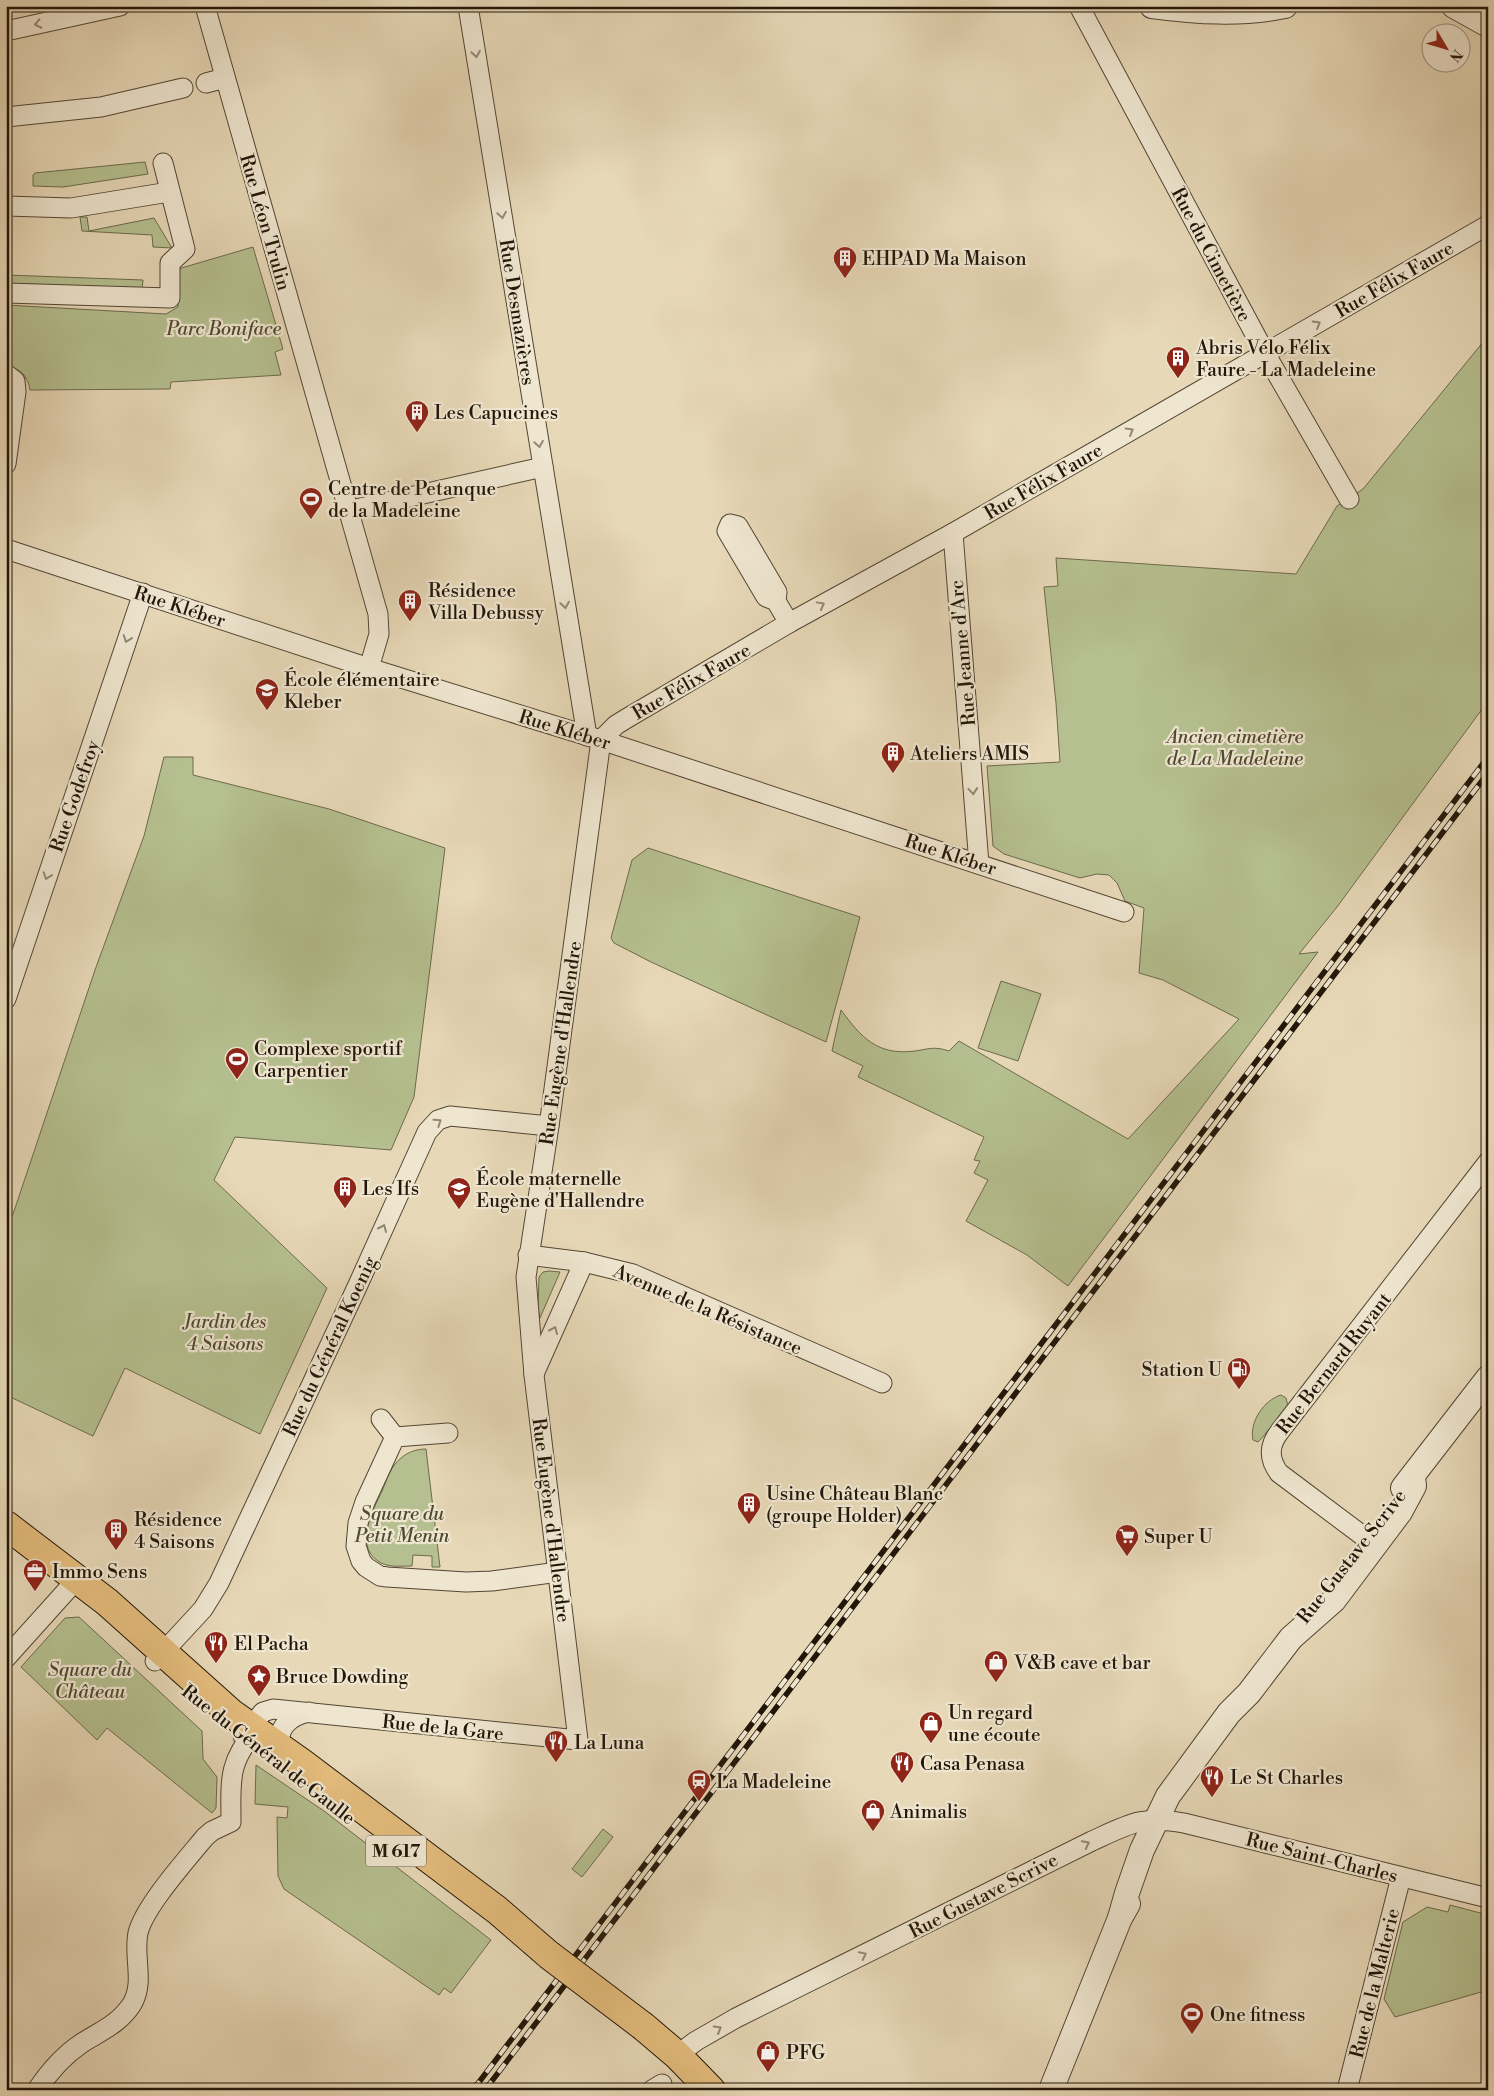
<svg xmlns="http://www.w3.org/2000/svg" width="1494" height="2096" font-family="'Libre Bodoni',serif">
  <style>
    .green { fill: #b5bf8f; stroke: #6c6a4c }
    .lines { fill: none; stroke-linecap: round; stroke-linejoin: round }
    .minor-casing { stroke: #534634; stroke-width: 21 }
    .tertiary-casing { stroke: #534634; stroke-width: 26 }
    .primary-casing { stroke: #221609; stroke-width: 30 }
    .minor { stroke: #efe6d0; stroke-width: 19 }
    .tertiary { stroke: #efe6d0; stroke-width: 24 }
    .primary { stroke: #e4bc7c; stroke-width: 28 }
    .rail-casing { stroke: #221609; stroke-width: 5.5 }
    .rail { stroke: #efe6d0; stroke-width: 4; stroke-dasharray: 11; stroke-linecap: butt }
    .primary-bridge-casing { stroke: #221609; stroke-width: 30; stroke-linecap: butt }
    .primary-bridge { stroke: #e4bc7c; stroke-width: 28 }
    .oneway { stroke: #938876 }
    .labels { text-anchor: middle; stroke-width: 4.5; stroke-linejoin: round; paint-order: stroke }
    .shield { fill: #efe6d0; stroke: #605445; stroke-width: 1 }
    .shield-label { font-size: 18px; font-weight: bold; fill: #221609 }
    .street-label { font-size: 19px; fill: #221609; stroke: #efe6d0 }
    .poi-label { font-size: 19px; fill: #221609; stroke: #efe6d0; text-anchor: start }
    .park-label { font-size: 19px; font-style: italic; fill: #4e4931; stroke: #efe6d0 }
  </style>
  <rect width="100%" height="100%" fill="#e7d8b7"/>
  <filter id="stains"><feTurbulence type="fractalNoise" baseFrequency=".004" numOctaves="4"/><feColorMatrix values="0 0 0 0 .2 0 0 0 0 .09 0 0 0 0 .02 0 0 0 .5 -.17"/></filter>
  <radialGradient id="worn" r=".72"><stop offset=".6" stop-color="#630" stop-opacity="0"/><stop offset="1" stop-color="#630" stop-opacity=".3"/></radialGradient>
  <g class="green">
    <polygon points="145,162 148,174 63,187 33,186 33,175 35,173"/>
    <polygon points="80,217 87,217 89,231 154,218 172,248 153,247 152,235 82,231"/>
    <path d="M253 247 283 349 275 352 281 375 171 382 170 389 30 390C28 376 20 368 6 366V305L166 314 178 307V269Z"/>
    <polygon points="6,275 143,280 142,290 6,283"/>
    <path d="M1488 336V701L1337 907 1299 954 1318 952 1068 1286 1027 1255 966 1221 988 1180 974 1173 980 1161 974 1160 984 1137 858 1077 863 1066 832 1051 841 1010C861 1037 877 1056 915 1051 929 1049 934 1046 949 1051L959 1041 1128 1139 1239 1019 1163 980 1139 973 1144 908 1125 901 1117 883 1109 875 1097 874 1080 878 1004 854 993 846 987 766 1060 762 1056 703 1044 587 1058 586 1056 558 1296 574 1337 506 1363 489Z"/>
    <polygon points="164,757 193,757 193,775 329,809 445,848 414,1097 391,1150 235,1137 214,1180 327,1288 260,1434 125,1368 93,1436 6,1395 6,1235 95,970 144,836"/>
    <polygon points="648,848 860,917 826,1042 651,962 614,943 611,938 632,860"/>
    <polygon points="1001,981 1041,994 1018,1061 978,1048"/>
    <polygon points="549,1271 560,1272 540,1318 538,1308 539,1277 543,1272"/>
    <path d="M1281 1395 1286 1398 1288 1406 1261 1439 1258 1442 1253 1440C1249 1422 1264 1400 1281 1395Z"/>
    <path d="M426 1449 440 1567H432V1556L413 1555 412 1566C401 1566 387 1568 378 1561 354 1545 373 1510 382 1491 387 1479 391 1466 401 1458 408 1452 417 1449 426 1449Z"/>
    <polygon points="79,1617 202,1731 203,1759 217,1777 216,1808 212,1813 107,1728 97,1740 21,1667 65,1618"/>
    <polygon points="256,1765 324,1811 491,1940 451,1993 444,1988 439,1995 284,1889 278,1876 277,1817 287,1818 288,1807 255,1804"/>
    <polygon points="603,1829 613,1837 582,1877 572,1869"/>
    <polygon points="1450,1905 1488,1915 1488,1990 1395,2017 1384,1999 1403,1922 1427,1907 1448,1912"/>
  </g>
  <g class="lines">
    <g class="minor-casing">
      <g id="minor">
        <polyline points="205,6 378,614 379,634 369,668"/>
        <polyline points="468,6 587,736"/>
        <polyline points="1079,6 1265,353 1349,499"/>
        <polyline points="6,31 120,6"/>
        <polyline points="206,83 225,78"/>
        <polyline points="6,117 101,107 183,88"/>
        <polyline points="6,206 71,208 169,192"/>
        <polyline points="6,293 170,298 170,263 185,249 163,163"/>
        <polyline points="6,374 15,381 16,392 6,464"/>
        <polyline points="347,511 543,467"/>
        <polyline points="953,533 979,864"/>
        <polyline points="6,549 369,668 601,740 1124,912"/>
        <polyline points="776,601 777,592 738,526 730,524 727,531 766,597 776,601 789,623"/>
        <polyline points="601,740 616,725 629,717 789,623 953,533 1488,225"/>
        <polyline points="6,999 143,593"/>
        <polyline points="528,1255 584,1262 633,1274 882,1383"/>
        <polyline points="534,1374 584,1262"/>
        <polyline points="381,1419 395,1437"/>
        <polyline points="448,1433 395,1437 365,1502 358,1523 356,1546 361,1561 366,1567 380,1576 387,1577 466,1582 492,1581 558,1572"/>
        <path d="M1375 1545 1279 1473C1268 1458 1269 1445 1280 1431L1488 1162"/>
        <polyline points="6,1658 77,1579"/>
        <polyline points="155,1661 203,1609 219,1583 357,1287 427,1132 438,1120 450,1116 549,1126"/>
        <polyline points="243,1736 263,1712 273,1709 578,1740 534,1375 526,1277 549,1126 601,740"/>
        <path d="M281 1749C275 1728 290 1716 309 1712"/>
        <path d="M677 2055 696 2041 736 2018 1092 1841C1129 1824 1143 1815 1184 1823L1488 1898"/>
        <path d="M37 2090C49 2072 64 2055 82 2043 101 2031 119 2024 132 2004 145 1982 133 1957 138 1933 144 1907 187 1859 205 1837L212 1831 231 1822C231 1783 227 1762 256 1731"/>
        <polyline points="652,2090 662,2084"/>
        <polyline points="1347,2090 1401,1877"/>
      </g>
    </g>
    <g class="tertiary-casing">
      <g id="tertiary">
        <path d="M1152 6C1197 12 1240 15 1285 6"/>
        <polyline points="1454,6 1488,25"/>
        <polyline points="1403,1488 1488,1378"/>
        <polyline points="1120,1918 1127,1893 1142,1850 1168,1796 1229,1713 1249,1693 1291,1638 1334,1600 1400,1512 1414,1486 1413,1477"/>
        <polyline points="1051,2090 1120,1918 1128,1904"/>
      </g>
    </g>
    <g class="primary-casing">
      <g id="primary">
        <polyline points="6,1525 107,1602 231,1713 302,1763 497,1910 549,1955"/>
        <polyline points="644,2027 677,2055 711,2090"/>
      </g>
    </g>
    <use href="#minor" class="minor"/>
    <use href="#tertiary" class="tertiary"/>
    <use href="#primary" class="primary"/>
    <g class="rail-casing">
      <g id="rail">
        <polyline points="473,2090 1488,757"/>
        <polyline points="485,2090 1488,773"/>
      </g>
    </g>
    <use href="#rail" class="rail"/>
    <g class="primary-bridge-casing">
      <polyline id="primary-bridge" points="549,1955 644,2027"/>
    </g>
    <use href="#primary-bridge" class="primary-bridge"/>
  </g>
  <defs><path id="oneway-chevron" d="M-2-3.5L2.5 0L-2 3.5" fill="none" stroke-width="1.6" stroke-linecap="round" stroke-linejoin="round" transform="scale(1.25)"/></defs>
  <g class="oneway">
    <use href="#oneway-chevron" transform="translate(38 24) rotate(168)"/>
    <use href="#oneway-chevron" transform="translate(476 54) rotate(81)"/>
    <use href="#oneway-chevron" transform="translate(502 215) rotate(81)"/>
    <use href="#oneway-chevron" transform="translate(1317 324) rotate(-30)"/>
    <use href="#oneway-chevron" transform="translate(1130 431) rotate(-30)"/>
    <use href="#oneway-chevron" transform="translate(539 444) rotate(81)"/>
    <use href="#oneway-chevron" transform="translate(565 605) rotate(81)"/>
    <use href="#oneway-chevron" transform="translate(821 605) rotate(-29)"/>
    <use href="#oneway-chevron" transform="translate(127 639) rotate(110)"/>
    <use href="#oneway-chevron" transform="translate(973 791) rotate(85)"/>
    <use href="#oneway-chevron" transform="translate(47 876) rotate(109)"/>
    <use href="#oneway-chevron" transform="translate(438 1122) rotate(-34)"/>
    <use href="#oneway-chevron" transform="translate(383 1228) rotate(-66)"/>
    <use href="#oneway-chevron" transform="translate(554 1330) rotate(-66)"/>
    <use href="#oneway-chevron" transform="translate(1086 1844) rotate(-27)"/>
    <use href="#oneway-chevron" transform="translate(863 1955) rotate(-26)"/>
    <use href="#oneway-chevron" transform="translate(718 2029) rotate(-30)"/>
  </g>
  <defs>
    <g id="building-pin" transform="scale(1.25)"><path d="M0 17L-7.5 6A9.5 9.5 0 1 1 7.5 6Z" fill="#8f2418" stroke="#efe6d0"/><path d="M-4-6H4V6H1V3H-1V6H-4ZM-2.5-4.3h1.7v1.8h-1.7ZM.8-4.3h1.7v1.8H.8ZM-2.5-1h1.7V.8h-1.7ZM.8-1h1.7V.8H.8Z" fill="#fff"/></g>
    <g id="stadium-pin" transform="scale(1.25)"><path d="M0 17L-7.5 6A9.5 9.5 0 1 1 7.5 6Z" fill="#8f2418" stroke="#efe6d0"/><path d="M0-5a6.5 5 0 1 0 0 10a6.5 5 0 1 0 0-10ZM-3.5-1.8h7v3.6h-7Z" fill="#fff"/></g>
    <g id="school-pin" transform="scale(1.25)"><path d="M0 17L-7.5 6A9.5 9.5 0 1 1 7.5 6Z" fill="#8f2418" stroke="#efe6d0"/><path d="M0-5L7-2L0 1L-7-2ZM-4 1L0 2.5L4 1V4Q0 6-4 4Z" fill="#fff"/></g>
    <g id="fuel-pin" transform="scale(1.25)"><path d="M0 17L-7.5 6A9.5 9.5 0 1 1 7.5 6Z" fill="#8f2418" stroke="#efe6d0"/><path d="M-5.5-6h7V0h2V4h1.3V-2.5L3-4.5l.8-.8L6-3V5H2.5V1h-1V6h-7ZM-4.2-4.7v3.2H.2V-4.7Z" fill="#fff"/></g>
    <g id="supermarket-pin" transform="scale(1.25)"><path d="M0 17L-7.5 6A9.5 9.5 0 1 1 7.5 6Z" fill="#8f2418" stroke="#efe6d0"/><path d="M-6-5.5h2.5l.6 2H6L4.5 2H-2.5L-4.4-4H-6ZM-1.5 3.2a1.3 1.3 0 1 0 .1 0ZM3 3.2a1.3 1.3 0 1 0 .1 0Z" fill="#fff"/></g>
    <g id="office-pin" transform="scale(1.25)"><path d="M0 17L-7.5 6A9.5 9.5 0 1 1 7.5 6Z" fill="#8f2418" stroke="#efe6d0"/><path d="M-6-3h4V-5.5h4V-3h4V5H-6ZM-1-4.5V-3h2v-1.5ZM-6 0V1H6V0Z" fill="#fff"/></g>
    <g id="restaurant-pin" transform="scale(1.25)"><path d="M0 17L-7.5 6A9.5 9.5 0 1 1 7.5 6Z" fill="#8f2418" stroke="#efe6d0"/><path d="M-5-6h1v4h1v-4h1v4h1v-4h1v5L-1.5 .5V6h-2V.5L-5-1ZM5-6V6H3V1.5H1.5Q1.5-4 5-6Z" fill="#fff"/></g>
    <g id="shop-pin" transform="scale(1.25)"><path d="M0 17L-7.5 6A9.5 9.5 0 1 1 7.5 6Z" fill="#8f2418" stroke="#efe6d0"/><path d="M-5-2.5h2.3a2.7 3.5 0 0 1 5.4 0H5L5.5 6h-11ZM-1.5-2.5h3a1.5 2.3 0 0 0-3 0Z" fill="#fff"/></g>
    <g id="sight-pin" transform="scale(1.25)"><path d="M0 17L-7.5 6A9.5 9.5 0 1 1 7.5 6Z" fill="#8f2418" stroke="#efe6d0"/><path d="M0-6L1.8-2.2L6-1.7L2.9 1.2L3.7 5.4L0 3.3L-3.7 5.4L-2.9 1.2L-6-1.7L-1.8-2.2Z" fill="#fff"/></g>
    <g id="station-pin" transform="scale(1.25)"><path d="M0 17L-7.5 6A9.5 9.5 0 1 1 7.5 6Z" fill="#8f2418" stroke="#efe6d0"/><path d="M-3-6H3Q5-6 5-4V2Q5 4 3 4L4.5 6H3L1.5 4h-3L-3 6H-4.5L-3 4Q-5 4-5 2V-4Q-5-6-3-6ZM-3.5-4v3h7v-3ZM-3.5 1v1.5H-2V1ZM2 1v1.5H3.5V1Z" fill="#fff"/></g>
  </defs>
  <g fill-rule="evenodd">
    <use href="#building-pin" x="845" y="258"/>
    <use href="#building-pin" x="1178" y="358"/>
    <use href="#building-pin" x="417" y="412"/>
    <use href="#stadium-pin" x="311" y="499"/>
    <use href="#building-pin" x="410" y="601"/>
    <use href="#school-pin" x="267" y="690"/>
    <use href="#building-pin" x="893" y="753"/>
    <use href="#stadium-pin" x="237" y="1059"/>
    <use href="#building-pin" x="345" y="1188"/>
    <use href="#school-pin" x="459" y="1189"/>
    <use href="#fuel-pin" x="1239" y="1369"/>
    <use href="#building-pin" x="749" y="1504"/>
    <use href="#building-pin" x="116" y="1530"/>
    <use href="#supermarket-pin" x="1127" y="1536"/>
    <use href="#office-pin" x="35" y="1571"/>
    <use href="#restaurant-pin" x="216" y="1643"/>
    <use href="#shop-pin" x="996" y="1662"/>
    <use href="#sight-pin" x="259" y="1676"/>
    <use href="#shop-pin" x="931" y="1723"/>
    <use href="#restaurant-pin" x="556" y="1742"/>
    <use href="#restaurant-pin" x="902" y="1763"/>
    <use href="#restaurant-pin" x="1212" y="1777"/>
    <use href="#station-pin" x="699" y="1781"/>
    <use href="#shop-pin" x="873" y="1811"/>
    <use href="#stadium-pin" x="1192" y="2014"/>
    <use href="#shop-pin" x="768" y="2052"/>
  </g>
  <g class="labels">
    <rect class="shield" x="366" y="1835.5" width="60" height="31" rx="4"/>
    <g class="shield-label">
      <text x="396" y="1857">M 617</text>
    </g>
    <g class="street-label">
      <text transform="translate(266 222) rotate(74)" y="7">Rue Léon Trulin</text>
      <text transform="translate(1212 254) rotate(62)" y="7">Rue du Cimetière</text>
      <text transform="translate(1394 279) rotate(-30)" y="7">Rue Félix Faure</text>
      <text transform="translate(518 312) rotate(81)" y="7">Rue Desmazières</text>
      <text transform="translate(1043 481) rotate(-30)" y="7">Rue Félix Faure</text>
      <text transform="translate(180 606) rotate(18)" y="7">Rue Kléber</text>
      <text transform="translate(962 653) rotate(-95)" y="7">Rue Jeanne d'Arc</text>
      <text transform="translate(691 681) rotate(-30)" y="7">Rue Félix Faure</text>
      <text transform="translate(565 729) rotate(17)" y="7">Rue Kléber</text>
      <text transform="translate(74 796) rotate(-71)" y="7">Rue Godefroy</text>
      <text transform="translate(951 854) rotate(18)" y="7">Rue Kléber</text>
      <text transform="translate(560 1043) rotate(-82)" y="7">Rue Eugène d'Hallendre</text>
      <text transform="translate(708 1309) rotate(23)" y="7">Avenue de la Résistance</text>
      <text transform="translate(329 1346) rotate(-65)" y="7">Rue du Général Koenig</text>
      <text transform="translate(1333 1363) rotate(-52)" y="7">Rue Bernard Ruyant</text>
      <text transform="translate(552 1520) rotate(83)" y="7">Rue Eugène d'Hallendre</text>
      <text transform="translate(1351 1556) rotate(-52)" y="7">Rue Gustave Scrive</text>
      <text transform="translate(443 1727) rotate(6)" y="7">Rue de la Gare</text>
      <text transform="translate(269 1754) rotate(38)" y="7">Rue du Général de Gaulle</text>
      <text transform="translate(1322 1857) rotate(14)" y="7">Rue Saint-Charles</text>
      <text transform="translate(983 1895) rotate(-27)" y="7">Rue Gustave Scrive</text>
      <text transform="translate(1374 1983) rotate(-76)" y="7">Rue de la Malterie</text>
    </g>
    <g class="poi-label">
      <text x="862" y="265">EHPAD Ma Maison</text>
      <text x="1196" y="354">Abris Vélo Félix<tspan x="1196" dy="22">Faure - La Madeleine</tspan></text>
      <text x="434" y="419">Les Capucines</text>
      <text x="328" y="495">Centre de Petanque<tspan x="328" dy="22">de la Madeleine</tspan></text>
      <text x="428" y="597">Résidence<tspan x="428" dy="22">Villa Debussy</tspan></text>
      <text x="284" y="686">École élémentaire<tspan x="284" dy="22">Kleber</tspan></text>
      <text x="910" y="760">Ateliers AMIS</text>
      <text x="254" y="1055">Complexe sportif<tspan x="254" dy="22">Carpentier</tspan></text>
      <text x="476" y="1185">École maternelle<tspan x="476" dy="22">Eugène d'Hallendre</tspan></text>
      <text x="362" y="1195">Les Ifs</text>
      <text x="1222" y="1376" text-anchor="end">Station U</text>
      <text x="766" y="1500">Usine Château Blanc<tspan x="766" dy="22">(groupe Holder)</tspan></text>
      <text x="134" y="1526">Résidence<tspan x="134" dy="22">4 Saisons</tspan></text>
      <text x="1144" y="1543">Super U</text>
      <text x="52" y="1578">Immo Sens</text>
      <text x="234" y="1650">El Pacha</text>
      <text x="1014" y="1669">V&amp;B cave et bar</text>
      <text x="276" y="1683">Bruce Dowding</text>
      <text x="948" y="1719">Un regard<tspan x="948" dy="22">une écoute</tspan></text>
      <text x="574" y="1749">La Luna</text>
      <text x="920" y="1770">Casa Penasa</text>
      <text x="1230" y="1784">Le St Charles</text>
      <text x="716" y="1788">La Madeleine</text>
      <text x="890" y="1818">Animalis</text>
      <text x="1210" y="2021">One fitness</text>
      <text x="786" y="2059">PFG</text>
    </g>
    <g class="park-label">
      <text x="224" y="335">Parc Boniface</text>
      <text x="1235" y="743">Ancien cimetière<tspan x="1235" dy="22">de La Madeleine</tspan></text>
      <text x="225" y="1328">Jardin des<tspan x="225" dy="22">4 Saisons</tspan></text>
      <text x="402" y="1520">Square du<tspan x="402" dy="22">Petit Menin</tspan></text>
      <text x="90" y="1676">Square du<tspan x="90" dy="22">Château</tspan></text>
    </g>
  </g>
  <rect width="1494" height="2096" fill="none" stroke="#e7d8b7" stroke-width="25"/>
  <rect x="8" y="8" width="1479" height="2081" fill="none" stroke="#221609" stroke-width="2.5"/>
  <rect x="12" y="12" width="1469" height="2071" fill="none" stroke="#221609"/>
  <g transform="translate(1446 48) rotate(128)"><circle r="24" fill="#efe6d0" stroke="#9d9380"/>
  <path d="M0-4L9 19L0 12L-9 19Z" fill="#8f2418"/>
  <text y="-8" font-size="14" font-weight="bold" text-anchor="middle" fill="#221609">N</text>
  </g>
  <rect width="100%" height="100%" filter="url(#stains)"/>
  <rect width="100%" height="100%" fill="url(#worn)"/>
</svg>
